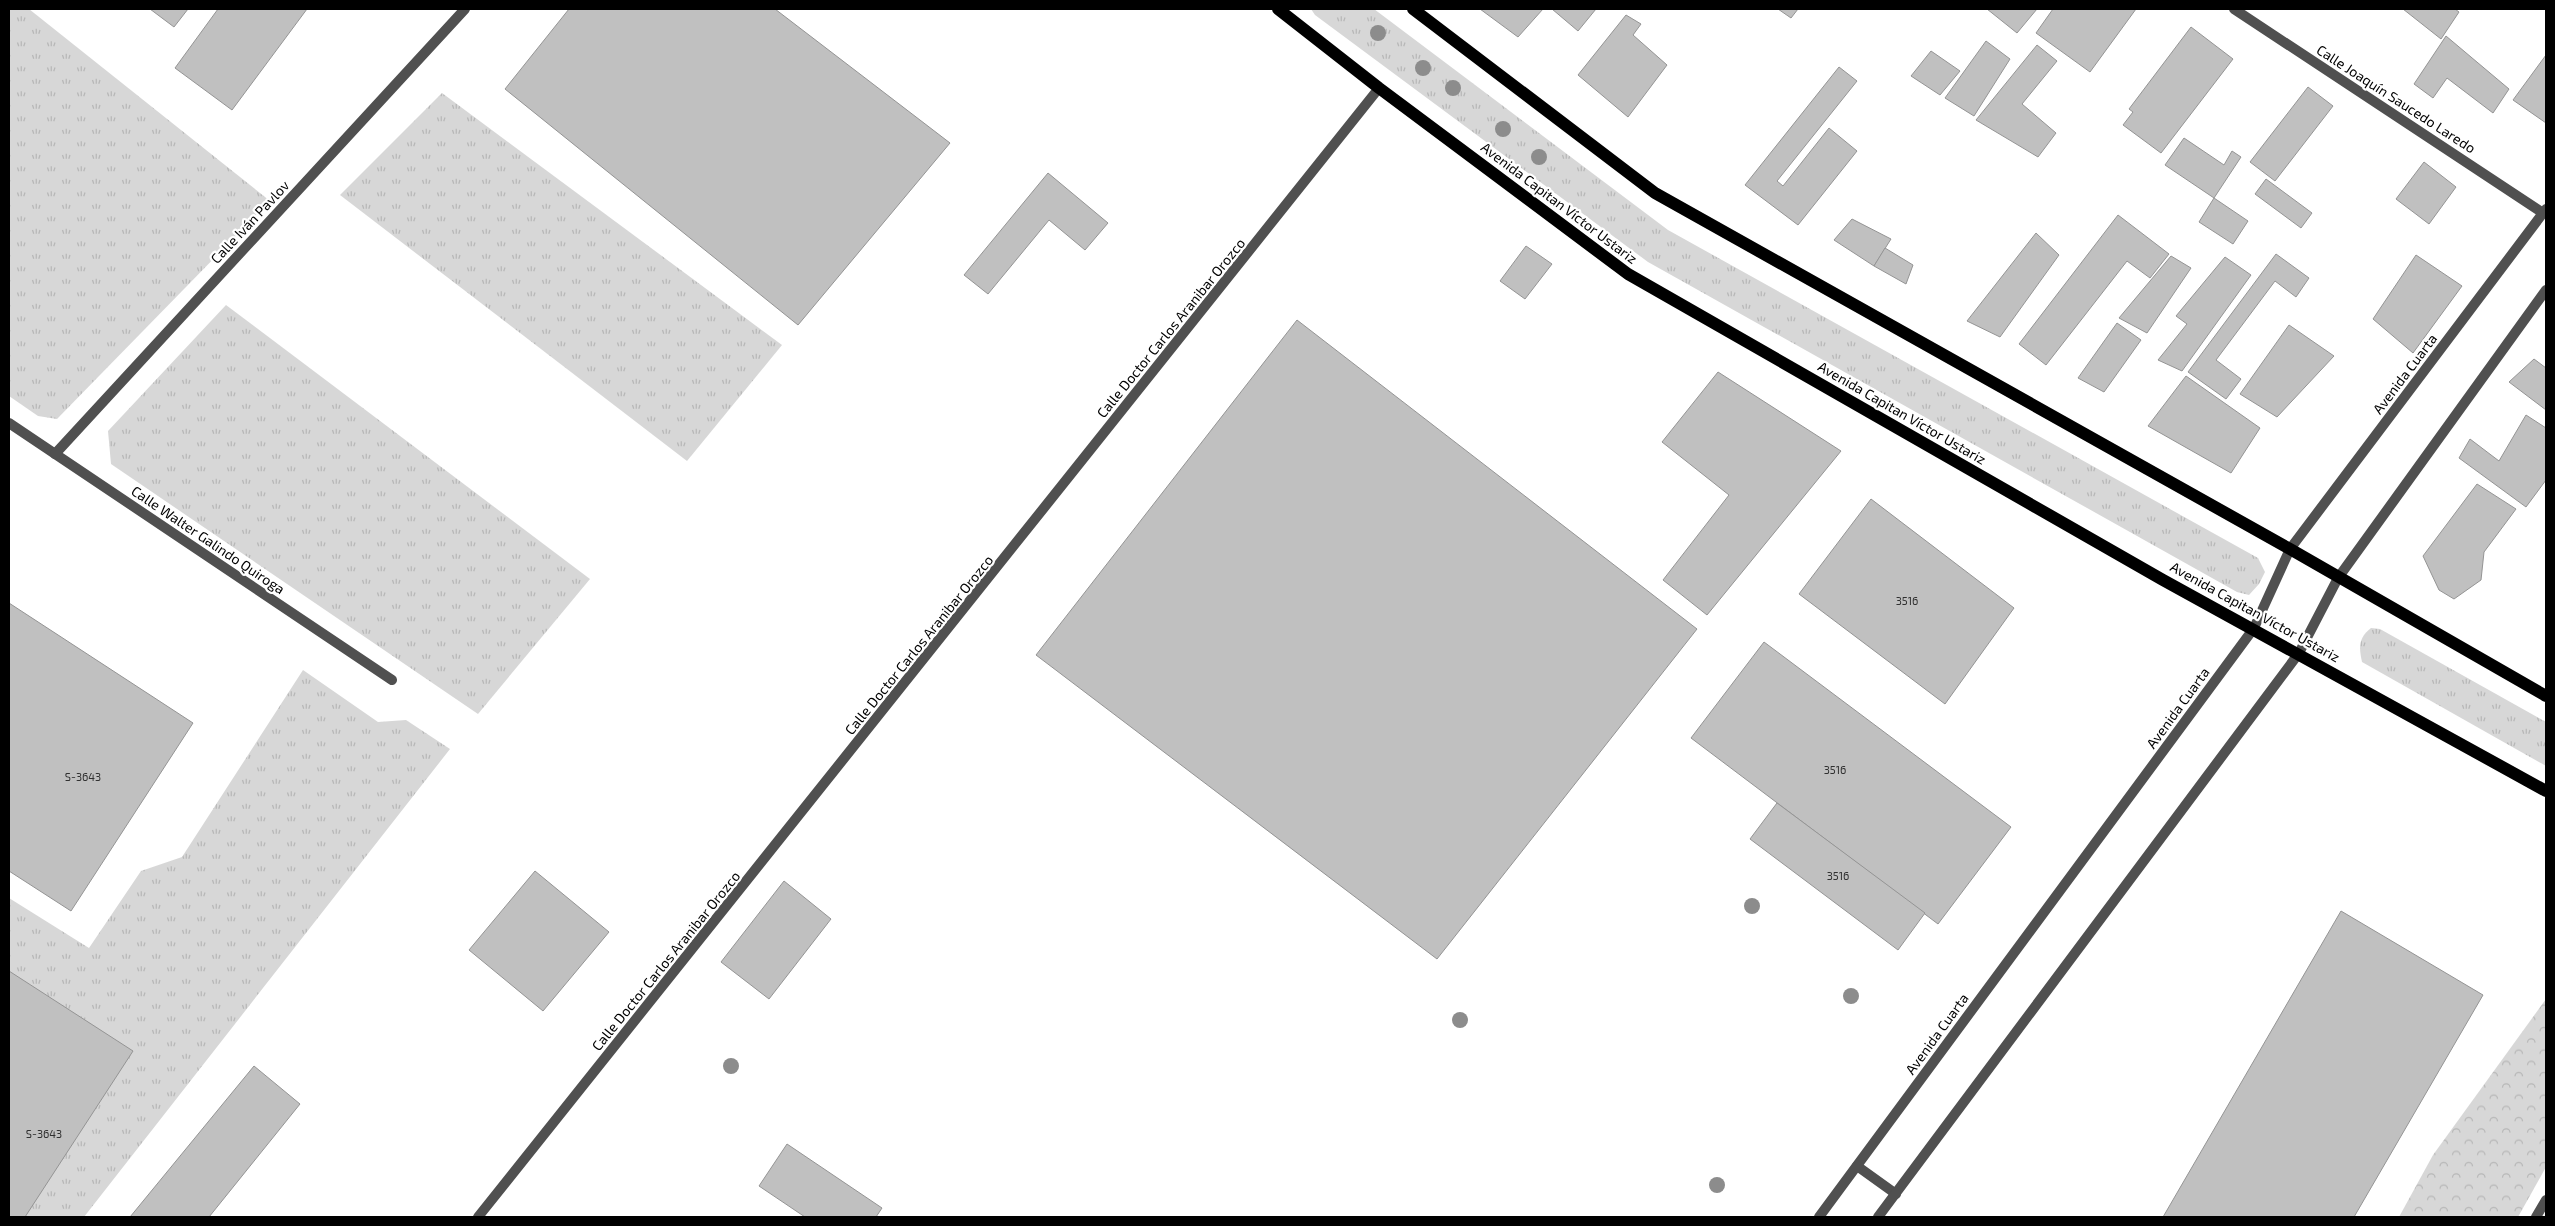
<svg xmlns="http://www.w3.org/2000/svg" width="2555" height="1226" font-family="'Exo 2',sans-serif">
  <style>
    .grass { fill: url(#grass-tufts) }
    .park { fill: url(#park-crowns) }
    .building { fill: #c0c0c0; stroke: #949494 }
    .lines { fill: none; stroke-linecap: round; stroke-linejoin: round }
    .minor { stroke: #505050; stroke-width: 10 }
    .tertiary { stroke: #505050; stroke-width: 10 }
    .primary { stroke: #000; stroke-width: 12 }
    .tree { fill: #8c8c8c }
    .labels { text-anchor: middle; stroke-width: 4.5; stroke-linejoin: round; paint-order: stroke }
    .number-label { font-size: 11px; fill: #303030 }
    .street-label { font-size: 14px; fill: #000; stroke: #fff }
  </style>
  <defs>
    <pattern id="grass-tufts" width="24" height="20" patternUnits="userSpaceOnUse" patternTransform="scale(1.25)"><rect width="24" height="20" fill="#d7d7d7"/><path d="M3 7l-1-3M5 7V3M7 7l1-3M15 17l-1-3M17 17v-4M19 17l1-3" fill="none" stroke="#b7b7b7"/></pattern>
    <pattern id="park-crowns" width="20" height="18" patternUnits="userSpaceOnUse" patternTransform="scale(1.25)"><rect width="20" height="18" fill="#d7d7d7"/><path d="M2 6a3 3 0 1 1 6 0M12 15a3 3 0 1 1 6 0" fill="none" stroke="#b7b7b7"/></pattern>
  </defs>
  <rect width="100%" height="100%" fill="#fff"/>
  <g class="grass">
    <polygon points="9,9 29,9 270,201 57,419 38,416 9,396"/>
    <polygon points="1311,9 1374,9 1668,230 2258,558 2265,572 2259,584 2249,595 2237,592 1648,262 1315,15"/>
    <polygon points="442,93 782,345 687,461 340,195"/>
    <polygon points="226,305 590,579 478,714 111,464 108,431"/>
    <path d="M2371 628 2380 629 2546 722V766L2362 662C2359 648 2358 638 2371 628Z"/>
    <polygon points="303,670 378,722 406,720 450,749 84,1217 9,1217 9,898 89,948 141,871 182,857"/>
  </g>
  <polygon class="park" points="2546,999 2546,1167 2518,1217 2399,1217 2433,1155"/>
  <g class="building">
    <polygon points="150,9 188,9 174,27"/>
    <polygon points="218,9 307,9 232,110 175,68"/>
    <polygon points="569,9 775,9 950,143 798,325 505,89"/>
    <polygon points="1480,9 1543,9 1518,37"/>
    <polygon points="1552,9 1596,9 1578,31"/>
    <polygon points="1778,9 1798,9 1791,18"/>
    <polygon points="1987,9 2037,9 2017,33"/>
    <polygon points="2053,9 2136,9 2090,72 2036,33"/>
    <polygon points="2403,9 2455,9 2459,12 2441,39"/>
    <polygon points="1626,15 1641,24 1633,35 1667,65 1628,117 1578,75"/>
    <polygon points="2191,27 2233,59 2161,153 2123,125 2133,112 2129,109"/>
    <polygon points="2446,36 2509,89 2493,113 2447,78 2433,98 2414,84"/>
    <polygon points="1986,41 2010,59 1974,116 1945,98"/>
    <polygon points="2037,45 2057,61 2022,104 2056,133 2038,157 1976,120"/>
    <polygon points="1931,51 1960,71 1940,95 1911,76"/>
    <polygon points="2546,55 2546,123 2513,100"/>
    <polygon points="1839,67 1857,81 1777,181 1783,186 1829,128 1857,151 1798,225 1745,185"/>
    <polygon points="2308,87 2333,106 2275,181 2250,162"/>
    <polygon points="2184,138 2224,165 2232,151 2241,157 2214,198 2165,165"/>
    <polygon points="2424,162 2456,187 2429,224 2396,199"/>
    <polygon points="1048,173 1108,223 1085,250 1049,220 988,294 964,275"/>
    <polygon points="2266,179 2312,213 2301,228 2255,194"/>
    <polygon points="2214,198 2248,221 2233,244 2199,222"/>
    <polygon points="2118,215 2169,254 2150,278 2127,261 2046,365 2019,344"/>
    <polygon points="1852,219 1891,239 1874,266 1834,240"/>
    <polygon points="2036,233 2059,255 2000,337 1967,321"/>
    <polygon points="1526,246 1552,264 1525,299 1500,281"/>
    <polygon points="1885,248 1913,265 1906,284 1874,266"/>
    <polygon points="2276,254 2309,278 2296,297 2275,281 2216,360 2241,379 2226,399 2188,372"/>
    <polygon points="2416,255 2462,286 2413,353 2373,319"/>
    <polygon points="2171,256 2191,268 2147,333 2119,318"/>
    <polygon points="2225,257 2251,275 2182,371 2158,360 2187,324 2176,316"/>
    <polygon points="1297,320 1697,629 1437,959 1036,655"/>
    <polygon points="2117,323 2141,340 2104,392 2078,378"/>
    <polygon points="2289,325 2334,356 2277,417 2240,394"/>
    <polygon points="2534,359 2546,368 2546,410 2509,382"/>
    <polygon points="1718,372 1841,451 1707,615 1663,580 1729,495 1662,442"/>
    <polygon points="2186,376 2260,428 2231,473 2148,426"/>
    <polygon points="2526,415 2546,428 2546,480 2526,507 2459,458 2470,439 2499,461"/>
    <polygon points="2477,484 2516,509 2484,552 2481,580 2454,599 2439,590 2423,556"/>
    <polygon points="1871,499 2014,608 1945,704 1799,594"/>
    <polygon points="9,603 193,723 71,911 9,871"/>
    <polygon points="1764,642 2011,827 1938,924 1691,738"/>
    <polygon points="1777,803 1925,913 1898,950 1750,839"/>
    <polygon points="535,871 609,932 543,1011 469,950"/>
    <polygon points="784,881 831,919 769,999 721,962"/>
    <polygon points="2341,911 2483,995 2354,1217 2163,1217"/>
    <polygon points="9,971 133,1051 25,1217 9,1217"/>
    <polygon points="254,1066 300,1104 209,1217 130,1217"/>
    <polygon points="787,1144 882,1208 876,1217 805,1217 759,1186"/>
  </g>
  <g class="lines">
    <g class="minor">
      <polyline points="2234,9 2543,213"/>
      <polyline points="9,423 392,680"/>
      <polyline points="55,454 465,9"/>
      <polyline points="1857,1166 1896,1194"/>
      <polyline points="478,1217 1379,88"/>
      <polyline points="1819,1217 2254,628"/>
      <polyline points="1878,1217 2299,653"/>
      <polyline points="2536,1217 2546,1200"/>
    </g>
    <g class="tertiary">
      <polyline points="2254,628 2290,549 2546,209"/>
      <polyline points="2299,653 2338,578 2546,290"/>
    </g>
    <g class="primary">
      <polyline points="1278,9 1379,88 1628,274 2163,580 2546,791"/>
      <polyline points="1413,9 1655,193 2290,549 2546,696"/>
    </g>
  </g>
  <g class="tree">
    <circle cx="1378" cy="33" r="8"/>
    <circle cx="1423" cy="68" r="8"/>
    <circle cx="1453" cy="88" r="8"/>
    <circle cx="1503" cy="129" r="8"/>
    <circle cx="1539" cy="157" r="8"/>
    <circle cx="1752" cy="906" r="8"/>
    <circle cx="1851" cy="996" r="8"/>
    <circle cx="1460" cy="1020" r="8"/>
    <circle cx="731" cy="1066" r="8"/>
    <circle cx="1717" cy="1185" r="8"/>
  </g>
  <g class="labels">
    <g class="number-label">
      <text x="1907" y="605">3516</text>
      <text x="1835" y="774">3516</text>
      <text x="83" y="781">S-3643</text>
      <text x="1838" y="880">3516</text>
      <text x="44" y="1138">S-3643</text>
    </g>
    <g class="street-label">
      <text transform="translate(2396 99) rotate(33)" y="5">Calle Joaquín Saucedo Laredo</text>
      <text transform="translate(1559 203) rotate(37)" y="5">Avenida Capitan Víctor Ustariz</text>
      <text transform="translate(250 222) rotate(-47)" y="5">Calle Iván Pavlov</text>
      <text transform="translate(1171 328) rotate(-51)" y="5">Calle Doctor Carlos Aranibar Orozco</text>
      <text transform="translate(2405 374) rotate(-53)" y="5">Avenida Cuarta</text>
      <text transform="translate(1902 413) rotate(30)" y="5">Avenida Capitan Víctor Ustariz</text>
      <text transform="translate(208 540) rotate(34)" y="5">Calle Walter Galindo Quiroga</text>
      <text transform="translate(2255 612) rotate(29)" y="5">Avenida Capitan Víctor Ustariz</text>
      <text transform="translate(919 645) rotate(-51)" y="5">Calle Doctor Carlos Aranibar Orozco</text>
      <text transform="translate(2178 708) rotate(-54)" y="5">Avenida Cuarta</text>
      <text transform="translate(666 961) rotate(-51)" y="5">Calle Doctor Carlos Aranibar Orozco</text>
      <text transform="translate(1937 1034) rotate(-54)" y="5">Avenida Cuarta</text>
    </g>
  </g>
  <rect width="2555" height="1226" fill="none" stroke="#000000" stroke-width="20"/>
</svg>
